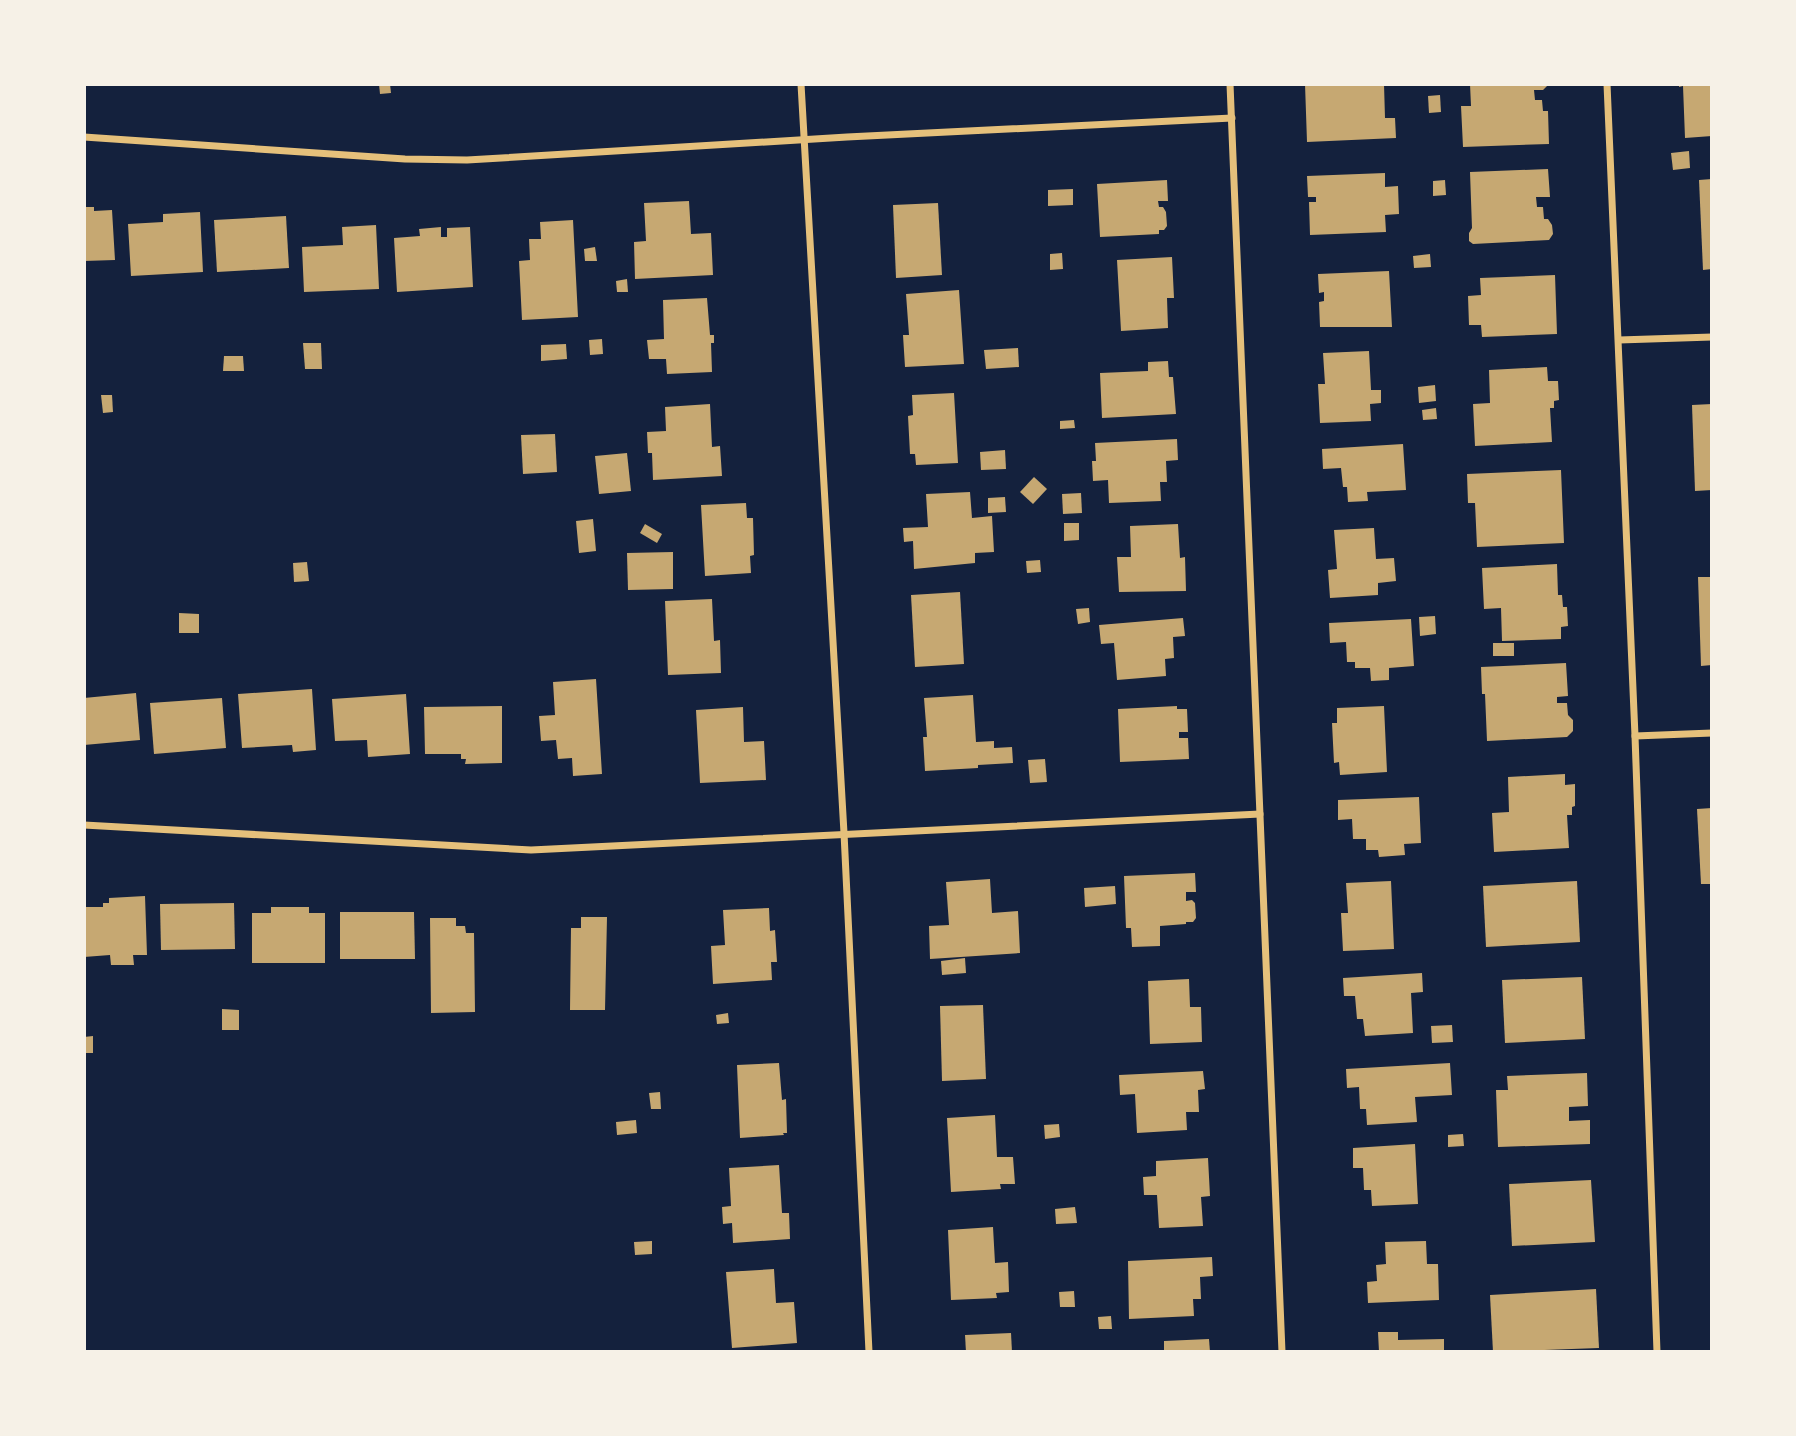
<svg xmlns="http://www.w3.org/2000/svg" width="1796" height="1436" font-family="'DM Sans',sans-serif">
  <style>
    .building { fill: #c6a872 }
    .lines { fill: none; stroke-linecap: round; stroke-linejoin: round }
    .minor { stroke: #e5c07b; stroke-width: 7 }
  </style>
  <rect width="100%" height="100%" fill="#14213d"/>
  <g class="building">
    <polygon points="379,84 390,84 391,93 380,94"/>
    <polygon points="1305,84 1384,84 1385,118 1395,118 1396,138 1307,142"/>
    <polygon points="1470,84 1549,84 1543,90 1534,90 1535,100 1542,100 1543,111 1548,111 1549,144 1463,147 1461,106 1471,106"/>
    <polygon points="1679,84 1712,84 1712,136 1685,138 1683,86 1679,87"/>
    <polygon points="1440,95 1441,112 1429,113 1428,96"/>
    <polygon points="1689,151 1690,168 1673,170 1671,153"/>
    <polygon points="1548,169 1550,197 1536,197 1537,207 1543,207 1544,219 1548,219 1552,225 1553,234 1549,240 1473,244 1469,241 1469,233 1472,228 1470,172"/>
    <polygon points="1385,173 1385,187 1398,186 1399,214 1385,215 1386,232 1310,235 1309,202 1316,202 1316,197 1308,197 1307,176"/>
    <polygon points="1712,179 1712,269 1703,270 1699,180"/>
    <polygon points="1167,180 1168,201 1158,201 1159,207 1163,207 1166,212 1167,226 1164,230 1159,230 1159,234 1100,237 1097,184"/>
    <polygon points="1445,180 1446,195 1433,196 1433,181"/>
    <polygon points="1073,189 1073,205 1048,206 1048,190"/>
    <polygon points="689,201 691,234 711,233 713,275 635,279 634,242 646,241 644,203"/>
    <polygon points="938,203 942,275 896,278 893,205"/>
    <polygon points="84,207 94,207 94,211 112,210 115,260 84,261"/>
    <polygon points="200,212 203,272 131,276 128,224 163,222 163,214"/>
    <polygon points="286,216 289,268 217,272 214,220"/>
    <polygon points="573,220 578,317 522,320 519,261 530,260 529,239 541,239 540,222"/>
    <polygon points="376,225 379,289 304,292 302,247 343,245 342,227"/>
    <polygon points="441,227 441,237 447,237 447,228 470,227 473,287 397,292 394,238 420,236 419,229"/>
    <polygon points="595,247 597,261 585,261 584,249"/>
    <polygon points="1062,253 1063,269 1050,270 1050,254"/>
    <polygon points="1430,254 1431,267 1414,268 1413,256"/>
    <polygon points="1172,257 1174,298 1167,298 1168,328 1121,331 1117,260"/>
    <polygon points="1389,271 1392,327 1320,327 1319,302 1324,301 1324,292 1319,293 1318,274"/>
    <polygon points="1555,275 1557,334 1482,337 1481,325 1469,325 1468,296 1481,295 1480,278"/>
    <polygon points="627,279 628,292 617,292 616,281"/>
    <polygon points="959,290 964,364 905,367 903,335 909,335 906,294"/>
    <polygon points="707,298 710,335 714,335 714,343 711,343 712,372 667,374 666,359 649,359 647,340 664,339 663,300"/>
    <polygon points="602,339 603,354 590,355 589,340"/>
    <polygon points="303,343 321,343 322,369 305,369"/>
    <polygon points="566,344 567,359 541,361 541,345"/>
    <polygon points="1018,348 1019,367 986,369 984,350"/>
    <polygon points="1369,351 1371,390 1381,390 1381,403 1370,404 1371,421 1320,423 1318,384 1325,384 1323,353"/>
    <polygon points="224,356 243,356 244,371 223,371"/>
    <polygon points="1168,361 1169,377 1173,377 1176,414 1102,418 1100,373 1148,371 1148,362"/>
    <polygon points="1547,367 1548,381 1558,381 1559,400 1554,401 1554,408 1550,408 1552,442 1475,446 1473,404 1490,403 1489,370"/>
    <polygon points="1435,385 1436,401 1419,403 1418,387"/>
    <polygon points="954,393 958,463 916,465 915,454 910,454 908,416 913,415 912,395"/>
    <polygon points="101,395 112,395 113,412 103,413"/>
    <polygon points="710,404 712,447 720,446 722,476 653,480 652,453 648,453 647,432 666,431 665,407"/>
    <polygon points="1712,404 1712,490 1695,491 1692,405"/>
    <polygon points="1436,408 1437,419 1423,420 1422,410"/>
    <polygon points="1074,420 1075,428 1060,429 1060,421"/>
    <polygon points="555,434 557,472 523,474 521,435"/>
    <polygon points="1177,439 1178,460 1166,461 1167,482 1160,482 1161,501 1109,503 1108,480 1093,481 1092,461 1096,461 1095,443"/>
    <polygon points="1403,444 1406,490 1367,492 1368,501 1348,502 1347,487 1343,487 1341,468 1323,469 1322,449"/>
    <polygon points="1005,450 1006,469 981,470 980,452"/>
    <polygon points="627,453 631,491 599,494 595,456"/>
    <polygon points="1561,470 1564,543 1477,547 1475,503 1468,503 1467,474"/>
    <polygon points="1034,477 1047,489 1033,504 1020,492"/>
    <polygon points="970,492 972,518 992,516 994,552 975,553 975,563 914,569 913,541 904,542 903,528 928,527 926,494"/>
    <polygon points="1081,493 1082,513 1063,514 1062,494"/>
    <polygon points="1005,497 1006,512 988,513 988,498"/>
    <polygon points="746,503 747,518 753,518 754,555 750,556 751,573 705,576 701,505"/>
    <polygon points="593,519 596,551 579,553 576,521"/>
    <polygon points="1064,523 1079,523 1079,540 1064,541"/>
    <polygon points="645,524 662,534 657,543 640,533"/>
    <polygon points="1178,524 1180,558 1185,557 1186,591 1119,592 1117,557 1131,557 1130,526"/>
    <polygon points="1374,528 1376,559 1394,558 1396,581 1378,583 1378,595 1330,598 1328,570 1337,569 1334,530"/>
    <polygon points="673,552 673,589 628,590 627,553"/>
    <polygon points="1040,560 1041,572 1027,573 1026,561"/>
    <polygon points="307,562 309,581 294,582 293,563"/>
    <polygon points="1557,564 1558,595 1562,595 1563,607 1567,607 1568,626 1561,627 1561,639 1502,641 1501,608 1484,609 1482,568"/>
    <polygon points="1698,577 1712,577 1712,665 1701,666"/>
    <polygon points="960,592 964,664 915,667 911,595"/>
    <polygon points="712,599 714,641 720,640 721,673 668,675 665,601"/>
    <polygon points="1089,608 1090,622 1078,624 1076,609"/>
    <polygon points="179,613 199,614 199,633 179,633"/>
    <polygon points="1435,616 1436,634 1420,636 1419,617"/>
    <polygon points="1183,618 1185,636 1173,637 1174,658 1165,659 1166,676 1117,680 1114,643 1101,644 1099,625"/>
    <polygon points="1411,619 1414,666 1389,668 1389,680 1371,681 1370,668 1355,668 1355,662 1347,662 1346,642 1330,643 1329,623"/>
    <rect x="1493" y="643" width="21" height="13"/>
    <polygon points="1566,663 1568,696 1557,697 1557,703 1567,703 1568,715 1573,720 1573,731 1567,737 1487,741 1485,694 1482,694 1481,667"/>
    <polygon points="596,679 602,774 573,776 572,758 558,759 556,740 541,741 539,716 555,715 553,682"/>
    <polygon points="312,689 316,750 293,752 292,745 242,748 238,694"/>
    <polygon points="136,693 140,740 84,745 84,698"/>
    <polygon points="406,694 410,754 368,757 367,740 335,741 332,699"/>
    <polygon points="973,695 976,742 994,741 994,748 1012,747 1013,763 978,765 978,768 925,771 923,737 927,737 924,698"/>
    <polygon points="222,698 226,748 154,754 150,703"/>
    <polygon points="502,706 502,763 465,764 466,759 461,759 461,754 425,754 424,707"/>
    <polygon points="1177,706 1177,709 1187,709 1188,732 1179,732 1179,738 1188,738 1189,759 1120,762 1118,709"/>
    <polygon points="1384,706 1387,772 1340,775 1339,762 1334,763 1332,723 1337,723 1337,708"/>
    <polygon points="743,707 744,742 764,741 766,780 700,783 696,710"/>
    <polygon points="1045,759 1047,782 1030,783 1028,760"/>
    <polygon points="1565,774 1565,785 1575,784 1575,806 1572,807 1572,815 1567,815 1569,848 1494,852 1492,813 1509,812 1508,777"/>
    <polygon points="1419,797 1421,843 1404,844 1405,855 1379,857 1378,850 1366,850 1366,839 1353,839 1352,819 1338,820 1338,800"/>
    <polygon points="1712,808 1712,884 1701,884 1697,809"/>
    <polygon points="1195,873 1196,892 1186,892 1186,901 1192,900 1195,903 1196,918 1193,922 1186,922 1186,924 1160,926 1160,946 1132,947 1131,928 1126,928 1124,876"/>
    <polygon points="990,879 992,913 1018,911 1020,953 930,959 929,926 949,925 946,882"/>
    <polygon points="1391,881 1394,949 1343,951 1341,913 1348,913 1346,883"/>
    <polygon points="1577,881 1580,942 1486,947 1483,886"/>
    <polygon points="1115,886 1116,904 1085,907 1084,888"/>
    <polygon points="145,896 147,955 133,955 134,965 111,965 110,955 84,957 84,907 103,907 103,903 109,903 109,898"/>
    <polygon points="234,903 235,949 161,950 160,904"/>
    <polygon points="271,907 309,907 309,913 325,913 325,963 252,963 252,913 271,913"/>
    <polygon points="769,908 770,931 775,930 777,962 771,962 772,980 713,984 711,946 725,945 723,910"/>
    <polygon points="340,912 414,912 415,959 340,959"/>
    <polygon points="581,917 607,917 605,1010 570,1010 571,928 581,928"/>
    <polygon points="430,918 456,918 456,926 465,926 466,933 474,933 475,1012 431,1013"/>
    <polygon points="965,958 966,973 942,975 941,961"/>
    <polygon points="1422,973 1423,992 1411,993 1413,1033 1365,1036 1363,1019 1357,1019 1355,996 1344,996 1343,978"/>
    <polygon points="1582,977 1585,1039 1505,1043 1502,980"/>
    <polygon points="1189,979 1190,1007 1201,1007 1202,1042 1150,1044 1148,981"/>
    <polygon points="983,1005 986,1079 942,1081 940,1006"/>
    <polygon points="222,1009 239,1010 239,1030 222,1030"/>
    <polygon points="728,1013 729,1023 717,1024 716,1015"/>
    <polygon points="1452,1025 1453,1042 1432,1043 1431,1026"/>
    <polygon points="93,1036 93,1053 84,1053 84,1037"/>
    <polygon points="779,1063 782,1100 786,1099 787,1133 783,1133 784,1135 740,1138 737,1065"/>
    <polygon points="1450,1063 1452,1095 1415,1097 1417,1122 1367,1125 1366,1109 1360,1109 1359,1087 1347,1088 1346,1069"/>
    <polygon points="1203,1071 1205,1089 1198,1090 1199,1112 1186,1112 1187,1130 1137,1133 1135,1094 1120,1095 1119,1075"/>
    <polygon points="1587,1073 1588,1106 1569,1107 1569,1121 1590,1120 1590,1144 1498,1147 1496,1090 1508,1090 1507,1076"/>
    <polygon points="660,1092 661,1109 651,1109 649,1093"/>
    <polygon points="995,1115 997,1157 1013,1157 1015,1184 1000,1184 1001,1189 951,1192 947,1118"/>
    <polygon points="636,1120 637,1133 617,1135 616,1122"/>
    <polygon points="1059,1124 1060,1137 1045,1139 1044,1125"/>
    <polygon points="1463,1134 1464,1146 1448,1147 1448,1135"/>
    <polygon points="1415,1144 1418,1204 1372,1206 1371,1190 1364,1190 1363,1168 1353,1168 1353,1148"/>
    <polygon points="1208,1158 1210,1196 1201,1197 1203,1226 1159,1228 1157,1195 1144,1195 1143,1177 1156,1176 1156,1161"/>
    <polygon points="779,1165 782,1213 789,1213 790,1239 733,1243 732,1223 723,1224 722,1207 731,1206 729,1168"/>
    <polygon points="1591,1180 1595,1242 1512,1246 1509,1184"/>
    <polygon points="1075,1207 1077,1223 1056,1224 1055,1209"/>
    <polygon points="993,1227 995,1263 1008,1262 1009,1292 996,1293 997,1298 951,1300 948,1230"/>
    <polygon points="652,1241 652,1254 635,1255 634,1242"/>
    <polygon points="1426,1241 1427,1264 1438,1264 1439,1300 1368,1303 1367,1282 1377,1281 1376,1265 1386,1264 1385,1242"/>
    <polygon points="1212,1257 1213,1276 1200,1277 1201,1299 1193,1299 1194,1316 1129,1319 1128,1261"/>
    <polygon points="774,1269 776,1303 794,1302 797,1343 732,1348 726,1272"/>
    <polygon points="1596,1289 1599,1348 1493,1352 1490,1295"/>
    <polygon points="1074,1291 1075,1307 1060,1307 1059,1292"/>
    <polygon points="1111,1316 1112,1329 1099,1329 1098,1317"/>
    <polygon points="1378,1332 1398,1332 1398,1340 1444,1339 1444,1352 1379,1352"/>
    <polygon points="1011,1333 1012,1352 966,1352 965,1335"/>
    <polygon points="1209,1339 1210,1352 1164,1352 1164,1341"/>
  </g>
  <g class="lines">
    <g class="minor">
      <polyline points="801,84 844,833 869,1352"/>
      <polyline points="1230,84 1282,1352"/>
      <polyline points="1607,84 1635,736 1657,1352"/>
      <polyline points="84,137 405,159 467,160 847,137 1232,118"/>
      <polyline points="1619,340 1712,337"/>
      <polyline points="1635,736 1712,733"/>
      <polyline points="84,825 531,850 1260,814"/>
    </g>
  </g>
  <rect width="1796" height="1436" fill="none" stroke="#f6f1e7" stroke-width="172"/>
</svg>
